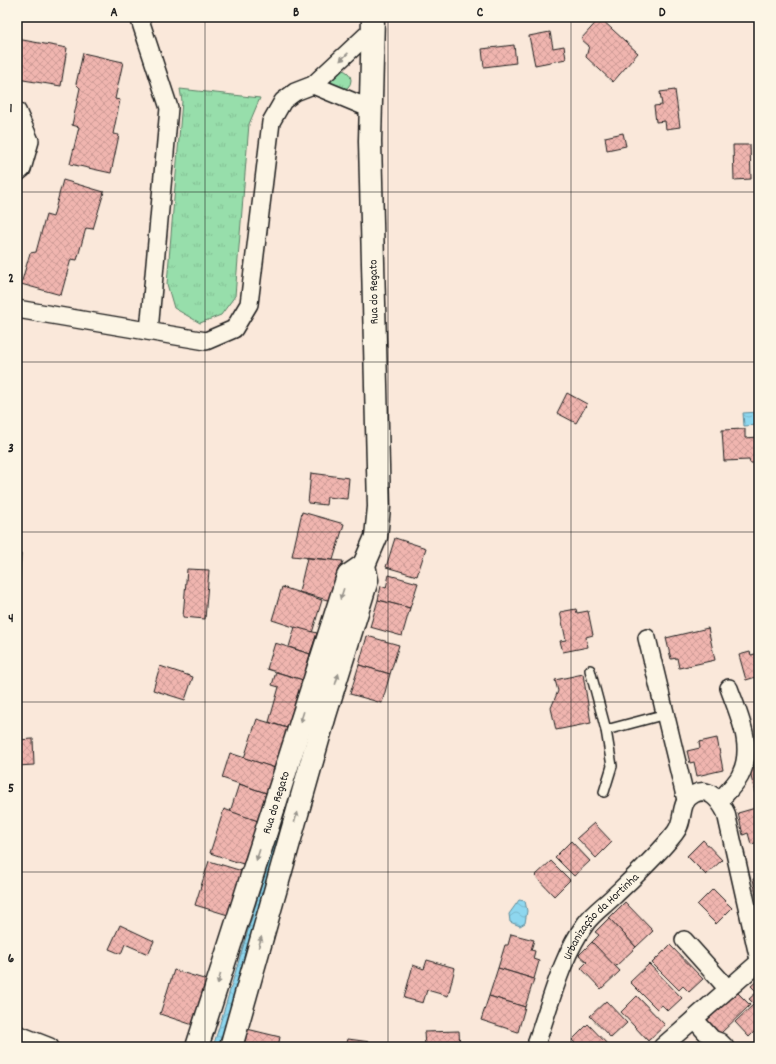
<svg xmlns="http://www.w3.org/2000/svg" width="776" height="1064" font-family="Dekko,sans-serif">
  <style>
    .grass { fill: url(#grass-tufts); stroke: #5a7d64 }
    .water { fill: url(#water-waves); stroke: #608c9b }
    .building { fill: url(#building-cross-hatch); stroke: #1c1c1c }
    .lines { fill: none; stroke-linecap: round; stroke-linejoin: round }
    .lane-casing { stroke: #1c1c1c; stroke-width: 12 }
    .street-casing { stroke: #1c1c1c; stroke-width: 20 }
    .secondary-casing { stroke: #1c1c1c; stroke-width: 25 }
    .lane { stroke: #fcf5e5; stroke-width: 9 }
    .street { stroke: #fcf5e5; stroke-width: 17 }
    .secondary { stroke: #fcf5e5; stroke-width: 22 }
    .oneway { fill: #97938b }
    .grid { fill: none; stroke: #1c1c1c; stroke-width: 1; stroke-opacity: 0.55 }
    .labels { text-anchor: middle; stroke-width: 3.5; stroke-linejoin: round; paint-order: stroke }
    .street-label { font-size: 12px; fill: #1c1c1c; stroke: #fcf5e5 }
    .neatline { fill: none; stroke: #1c1c1c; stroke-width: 1.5 }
    .grid-label { font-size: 13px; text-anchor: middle; font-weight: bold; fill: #1c1c1c }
  </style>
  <defs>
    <pattern id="grass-tufts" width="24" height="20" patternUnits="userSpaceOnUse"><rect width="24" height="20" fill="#97deab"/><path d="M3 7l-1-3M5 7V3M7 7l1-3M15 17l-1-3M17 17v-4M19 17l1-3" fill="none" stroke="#82be93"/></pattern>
    <pattern id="water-waves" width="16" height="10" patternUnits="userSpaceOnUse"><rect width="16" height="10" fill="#8ed7ef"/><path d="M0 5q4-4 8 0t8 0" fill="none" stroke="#7ab8cc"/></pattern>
    <pattern id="building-cross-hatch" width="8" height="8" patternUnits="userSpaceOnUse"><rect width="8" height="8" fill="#f0b5af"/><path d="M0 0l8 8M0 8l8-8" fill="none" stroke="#cd9b96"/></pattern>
  </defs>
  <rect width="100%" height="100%" fill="#fae8da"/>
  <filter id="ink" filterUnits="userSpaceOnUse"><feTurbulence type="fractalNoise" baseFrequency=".025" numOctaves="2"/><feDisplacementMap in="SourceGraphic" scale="8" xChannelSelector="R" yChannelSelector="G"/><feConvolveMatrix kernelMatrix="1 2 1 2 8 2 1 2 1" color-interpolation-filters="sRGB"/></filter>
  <g filter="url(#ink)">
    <g class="grass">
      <circle cx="341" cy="80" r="10"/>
      <polygon points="180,89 260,98 249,124 235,296 221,315 200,323 174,308 167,284 182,101"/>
    </g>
    <g class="water">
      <polygon points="759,412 759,425 744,426 743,413"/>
      <polygon points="352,584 222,1047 213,1047"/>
      <polygon points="519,900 525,901 527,911 525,923 520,926 510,922 509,914"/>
    </g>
    <g class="building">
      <polygon points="600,18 638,53 613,82 586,57 589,46 581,39"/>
      <polygon points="550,32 553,48 564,46 566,59 535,65 529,36"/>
      <polygon points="17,39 67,48 61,86 17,79"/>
      <polygon points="514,45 516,63 484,67 482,49"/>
      <polygon points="83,53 123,62 115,99 120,100 113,134 119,135 111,173 70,164 79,127 72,125 80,88 76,84"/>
      <polygon points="675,90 680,127 666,129 665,121 656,122 654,106 662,105 660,92"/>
      <polygon points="623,133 626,146 607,150 605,137"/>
      <polygon points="733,145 750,145 751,179 734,180"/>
      <polygon points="63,180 104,192 93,229 86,228 77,260 71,259 61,295 21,284 30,253 36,252 46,215 53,217"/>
      <polygon points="567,393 587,404 576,423 557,413"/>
      <polygon points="745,429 745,438 759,437 758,463 750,463 749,460 724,461 722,430"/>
      <polygon points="311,473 349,478 347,499 327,497 326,505 308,503"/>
      <polygon points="302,512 344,524 333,560 292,556"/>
      <polygon points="395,538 426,548 417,576 386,567"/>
      <polygon points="17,554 21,554 19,592 17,592"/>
      <polygon points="307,558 343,561 331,601 299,592"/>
      <polygon points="187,569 209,570 205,619 183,617"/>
      <polygon points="389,575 418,583 410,608 378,600 381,586 386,588"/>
      <polygon points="282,587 322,600 312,633 272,620"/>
      <polygon points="378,600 410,608 402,636 370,627"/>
      <polygon points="576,609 577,613 588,611 593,635 586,637 588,647 563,652 560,641 566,640 560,612"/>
      <polygon points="295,627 317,633 310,654 289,647"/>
      <polygon points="708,628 715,660 679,668 677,658 671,659 666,638"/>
      <polygon points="367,636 399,645 390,674 359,665"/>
      <polygon points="275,643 310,654 303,680 267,669"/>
      <polygon points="750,652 751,655 759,653 759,676 746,680 739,655"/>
      <polygon points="359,665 390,674 382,703 350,694"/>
      <polygon points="160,666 193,677 185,700 153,690"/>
      <polygon points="276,672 303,680 287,728 269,722 279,687 272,685"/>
      <polygon points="583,674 591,723 556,730 551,708 558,691 555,680"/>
      <polygon points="257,719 287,728 275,768 244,758"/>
      <polygon points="717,738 723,770 697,776 694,762 690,763 687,751 700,748 699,742"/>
      <polygon points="33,739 34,765 17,766 17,740"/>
      <polygon points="230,753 275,768 266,793 222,778"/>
      <polygon points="759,766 759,792 755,793 749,768"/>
      <polygon points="239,784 266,793 258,821 230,812"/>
      <polygon points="759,807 759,842 751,844 748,833 743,835 738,813"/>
      <polygon points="224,809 258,821 243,864 210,853"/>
      <polygon points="594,823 612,842 596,858 577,838"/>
      <polygon points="703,840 722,860 706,875 687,856"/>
      <polygon points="571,841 590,861 574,876 555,857"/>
      <polygon points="209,861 242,871 228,915 195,905"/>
      <polygon points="551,861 570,880 554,896 535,876"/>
      <polygon points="759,878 759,899 757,899 753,879"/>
      <polygon points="713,889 732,908 716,924 697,905"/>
      <polygon points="625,902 653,931 636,947 609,918"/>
      <polygon points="609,918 636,947 615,967 592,942 599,935 595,932"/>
      <polygon points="120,925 154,941 148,954 125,944 121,954 109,949"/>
      <polygon points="511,934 534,940 531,950 535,951 533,959 539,961 534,979 498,968 505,945 508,945"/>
      <polygon points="592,942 620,971 601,989 581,968 587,962 579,955"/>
      <polygon points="670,945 703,979 689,992 683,986 679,990 652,963"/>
      <polygon points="427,960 455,968 448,996 427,990 423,1003 404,998 413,965 424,969"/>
      <polygon points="649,964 682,998 668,1011 662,1005 657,1009 630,982"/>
      <polygon points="498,968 534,979 525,1007 489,996"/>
      <polygon points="174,970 207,980 193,1025 160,1014"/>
      <polygon points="759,979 759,1037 754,1032 749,1037 735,1022 754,1004 749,999 757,992 751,986"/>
      <polygon points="733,988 750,1005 719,1035 702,1018"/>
      <polygon points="489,996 525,1007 518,1032 481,1020"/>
      <polygon points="637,996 665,1025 648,1041 621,1012"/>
      <polygon points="606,1001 627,1023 611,1038 590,1016"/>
      <polygon points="588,1024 610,1047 579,1047 572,1040"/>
      <polygon points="247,1029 280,1037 278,1047 243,1047"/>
      <polygon points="459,1031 460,1047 425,1047 424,1032"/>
      <polygon points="348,1039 370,1042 369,1047 346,1047"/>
    </g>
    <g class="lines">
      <g class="lane-casing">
        <g id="lane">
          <polyline points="590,670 606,730"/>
          <polyline points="604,792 612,766 606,730 666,714"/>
        </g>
      </g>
      <g class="street-casing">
        <g id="street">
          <polyline points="139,17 169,108 149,331"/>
          <polyline points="313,85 371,109"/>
          <polyline points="17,111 30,141 22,169 17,173"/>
          <polyline points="17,309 206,341 234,329 249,304 271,122 283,101 295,92 313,85 372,30"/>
          <polyline points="647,638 686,800"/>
          <path d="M720 800C726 793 735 785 740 776 755 747 739 716 729 688"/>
          <polyline points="684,940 728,989"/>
          <polyline points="694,1019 712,1039 720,1042 725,1047"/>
          <polyline points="17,1034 50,1047"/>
          <path id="s1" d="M539 1047 537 1041C551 1002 561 957 586 923 593 913 605 905 614 896 635 876 657 856 675 833 686 820 677 803 694 794 709 786 720 801 726 813L759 960"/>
          <polyline points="662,1047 759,962"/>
        </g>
      </g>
      <g class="secondary-casing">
        <g id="secondary">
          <path id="s2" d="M197 1047 348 576 364 565"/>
          <polyline points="231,1047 325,715 367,580 364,565 376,537 379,507 370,141 373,17"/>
        </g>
      </g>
      <use href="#lane" class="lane"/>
      <use href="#street" class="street"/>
      <use href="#secondary" class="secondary"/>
    </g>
    <defs><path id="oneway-solid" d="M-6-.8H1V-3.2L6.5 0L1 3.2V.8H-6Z"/></defs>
    <g class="oneway">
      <use href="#oneway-solid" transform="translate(344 57) rotate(137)"/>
      <use href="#oneway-solid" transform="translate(342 594) rotate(108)"/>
      <use href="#oneway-solid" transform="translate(337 679) rotate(-73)"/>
      <use href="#oneway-solid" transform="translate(302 717) rotate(108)"/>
      <use href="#oneway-solid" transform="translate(296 817) rotate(-74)"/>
      <use href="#oneway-solid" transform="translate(258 855) rotate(108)"/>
      <use href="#oneway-solid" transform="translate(260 942) rotate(-75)"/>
      <use href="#oneway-solid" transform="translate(219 979) rotate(107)"/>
    </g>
  </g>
  <path class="grid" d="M205 17V1047M388 17V1047M571 17V1047M17 192H759M17 362H759M17 532H759M17 702H759M17 872H759"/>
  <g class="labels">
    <g class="street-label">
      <text transform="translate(373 292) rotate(-91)" y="4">Rua do Regato</text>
      <text dy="4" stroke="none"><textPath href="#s2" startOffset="257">Rua do Regato</textPath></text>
      <text dy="4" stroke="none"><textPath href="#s1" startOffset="149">Urbanização da Hortinha</textPath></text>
    </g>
  </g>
  <rect width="776" height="1064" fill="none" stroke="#fcf5e5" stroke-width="44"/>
  <rect x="22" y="22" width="732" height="1020" class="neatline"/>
  <g class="grid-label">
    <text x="114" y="16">A</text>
    <text x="296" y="16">B</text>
    <text x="480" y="16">C</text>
    <text x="662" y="16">D</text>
    <text x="11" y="112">1</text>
    <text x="11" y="282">2</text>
    <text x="11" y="452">3</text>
    <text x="11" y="622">4</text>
    <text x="11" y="792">5</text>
    <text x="11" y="962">6</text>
  </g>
</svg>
